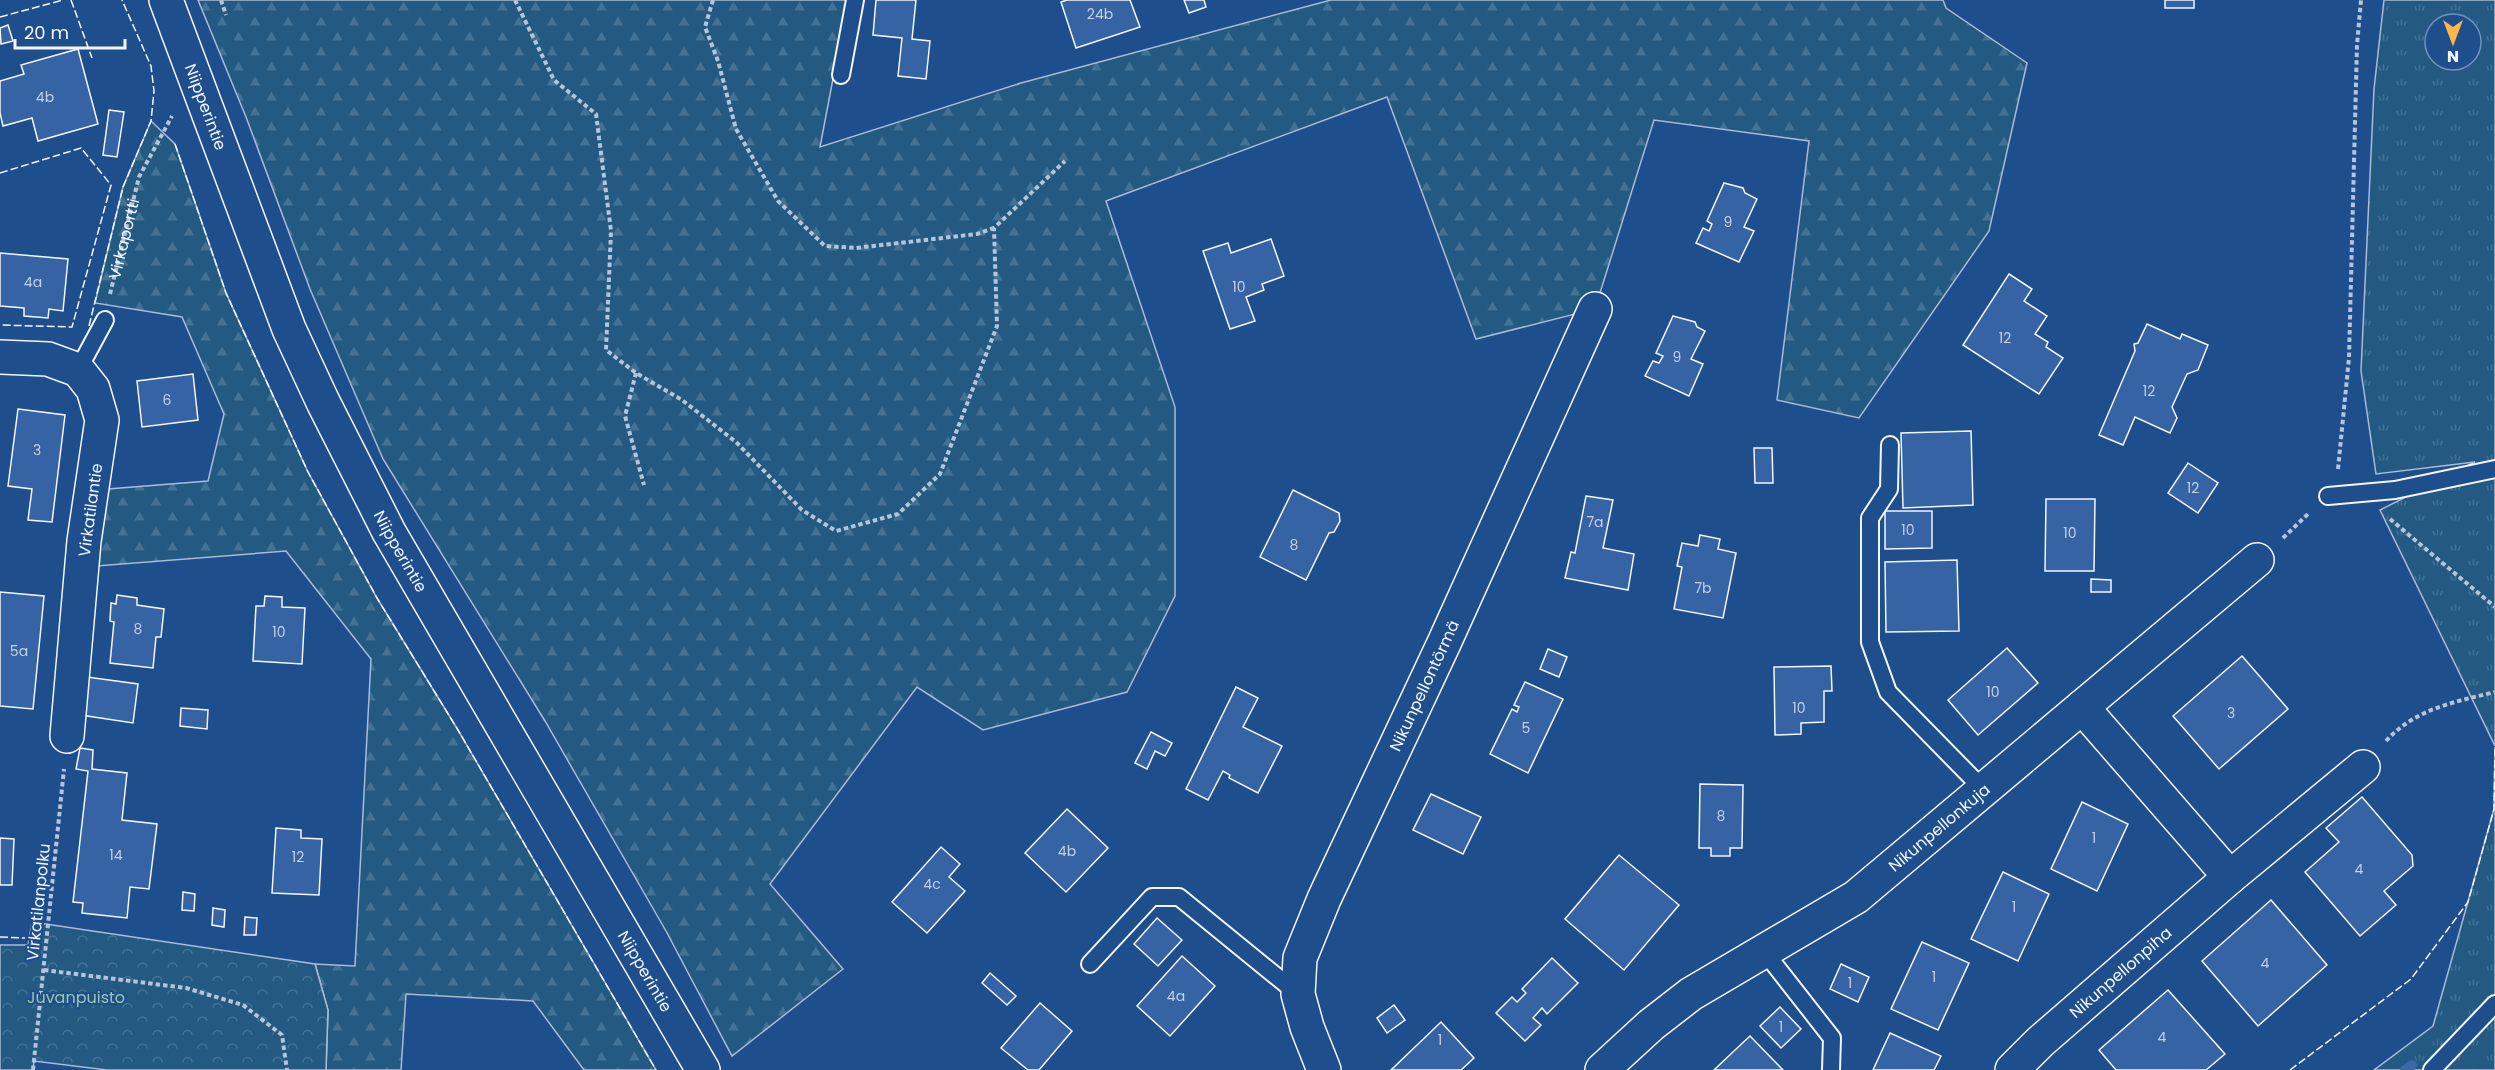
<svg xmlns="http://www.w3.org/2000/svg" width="2495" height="1070" font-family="Poppins,sans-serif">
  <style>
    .grass { fill: url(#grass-tufts); stroke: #a8bbd7; stroke-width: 1.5; fill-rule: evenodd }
    .forest { fill: url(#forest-firs); stroke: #a8bbd7; stroke-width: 1.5 }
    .park { fill: url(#park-crowns); stroke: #a8bbd7; stroke-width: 1.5 }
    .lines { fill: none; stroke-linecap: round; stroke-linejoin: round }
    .stream { stroke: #3b69a3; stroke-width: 10 }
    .building { fill: #3563a3; stroke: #f2f6ff; stroke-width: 1.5 }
    .lane-casing { stroke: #f2f6ff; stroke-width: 20 }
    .street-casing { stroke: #f2f6ff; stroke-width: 36 }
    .secondary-casing { stroke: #f2f6ff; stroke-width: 36 }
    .path { stroke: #b3c4dc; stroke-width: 4; stroke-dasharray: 4.5 3; stroke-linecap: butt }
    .lane { stroke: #1f4e8c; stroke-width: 16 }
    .street { stroke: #1f4e8c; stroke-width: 33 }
    .secondary { stroke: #1f4e8c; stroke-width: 33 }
    .fence { stroke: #f2f6ff; stroke-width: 1.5; stroke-dasharray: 8 3; stroke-linecap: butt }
    .labels { text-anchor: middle; stroke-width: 4.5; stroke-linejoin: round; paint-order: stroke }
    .number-label { font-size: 14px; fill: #c3d1e8 }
    .street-label { font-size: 16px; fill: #f2f6ff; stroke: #1f4e8c }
    .park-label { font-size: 16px; fill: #97c8a6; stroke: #1f4e8c }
  </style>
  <defs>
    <pattern id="grass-tufts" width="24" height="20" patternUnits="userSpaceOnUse" patternTransform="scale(1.5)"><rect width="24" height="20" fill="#245a82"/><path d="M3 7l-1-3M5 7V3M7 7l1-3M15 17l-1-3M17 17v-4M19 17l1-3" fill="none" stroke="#447295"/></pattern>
    <pattern id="forest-firs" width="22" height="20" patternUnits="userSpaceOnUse" patternTransform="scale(1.5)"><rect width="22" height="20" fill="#245a82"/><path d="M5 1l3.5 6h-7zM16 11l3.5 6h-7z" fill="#447295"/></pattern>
    <pattern id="park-crowns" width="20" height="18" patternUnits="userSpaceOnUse" patternTransform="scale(1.5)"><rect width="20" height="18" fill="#245a82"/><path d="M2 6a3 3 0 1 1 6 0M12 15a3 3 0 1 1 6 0" fill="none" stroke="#447295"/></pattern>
  </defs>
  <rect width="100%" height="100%" fill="#1f4e8c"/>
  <g class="grass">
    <path d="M2384 0H2495V746L2380 510 2475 462 2376 474 2361 371 2374 89ZM2435 24H2471V60H2435Z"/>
    <polygon points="2495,747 2495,1070 2374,1070 2433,1026 2494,809"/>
  </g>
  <g class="forest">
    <polygon points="198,0 848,0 820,147 1021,83 1331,0 1943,0 1946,8 2027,63 1989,231 1859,418 1777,400 1809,141 1654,120 1595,309 1476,339 1387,97 1106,201 1175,407 1175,596 1127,692 983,730 917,687 770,884 843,969 732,1056 666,931 545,721 383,459 310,289 246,117"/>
    <polygon points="151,121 175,144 226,293 308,472 377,598 458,730 656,1070 584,1070 533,1001 406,994 401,1070 326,1070 328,1010 315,964 355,966 371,659 286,551 97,566 108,489 208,481 224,414 182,317 95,303 123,187"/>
  </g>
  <polygon class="park" points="32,922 315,964 328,1010 326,1070 107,1070 34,1061 33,1070 0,1070 0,945 28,945"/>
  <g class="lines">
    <polyline class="stream" points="2405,1070 2412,1065"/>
  </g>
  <g class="building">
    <polygon points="876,0 916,0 912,39 930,41 926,79 898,76 902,38 873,35"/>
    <polygon points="1067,0 1130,0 1140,27 1076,48 1061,2"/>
    <polygon points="1184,0 1204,0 1206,7 1189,13"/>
    <rect x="2165" y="0" width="29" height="8"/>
    <polygon points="8,25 13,41 1,44 0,28"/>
    <polygon points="78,49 98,124 38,141 32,118 3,126 0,113 0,81 24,74 21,65"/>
    <polygon points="109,110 124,112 117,157 103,155"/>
    <polygon points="1724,183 1743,188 1745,193 1757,199 1744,227 1754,231 1739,262 1696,243 1703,228 1709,231 1712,224 1707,221"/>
    <polygon points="1271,239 1284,276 1262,284 1264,290 1246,297 1255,321 1230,329 1203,251 1228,243 1231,253"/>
    <polygon points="0,253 68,259 63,311 49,309 48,318 24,316 24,308 0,306"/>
    <polygon points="2009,274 2032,289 2024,301 2047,316 2035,334 2048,342 2046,347 2063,358 2039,394 1963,345"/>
    <polygon points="1673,316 1695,322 1697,327 1705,331 1691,359 1703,364 1689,396 1645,376 1653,361 1659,363 1663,356 1656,353"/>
    <polygon points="2147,324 2180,339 2182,334 2208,345 2198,370 2187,374 2172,407 2177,418 2170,433 2135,417 2123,445 2099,435 2135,351 2134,344 2138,343"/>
    <polygon points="193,374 198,420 142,427 137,381"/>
    <polygon points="18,409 65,415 52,522 28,520 32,489 8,486"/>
    <polygon points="1971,431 1973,505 1903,508 1901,433"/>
    <polygon points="1754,448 1772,448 1773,483 1755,483"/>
    <polygon points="2188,463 2218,483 2198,513 2168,493"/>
    <polygon points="1293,490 1339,513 1340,521 1334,532 1329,533 1306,580 1260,557"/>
    <polygon points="1586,496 1613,500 1603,548 1634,554 1628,590 1565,578 1571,552 1575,553"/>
    <polygon points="2046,499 2095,499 2094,571 2045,571"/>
    <polygon points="1885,511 1932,511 1932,548 1885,549"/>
    <polygon points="1700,535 1720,539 1718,549 1736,553 1723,618 1674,609 1682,567 1677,566 1682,543 1698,546"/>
    <polygon points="1957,560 1959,631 1886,632 1885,562"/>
    <polygon points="2091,579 2111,580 2111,592 2091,592"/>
    <polygon points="0,592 44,596 33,709 0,706"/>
    <polygon points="117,595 137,598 137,605 164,609 161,637 156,637 153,668 110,663 114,622 110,621 111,603 116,604"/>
    <polygon points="265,596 282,597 282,607 305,608 302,664 253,661 256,606 264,606"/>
    <polygon points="2007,648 2038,683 1978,735 1948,700"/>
    <polygon points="1548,649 1567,657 1559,677 1540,669"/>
    <polygon points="2242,656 2288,709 2219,769 2173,716"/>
    <polygon points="1831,666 1832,691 1824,691 1824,722 1801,723 1801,734 1775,735 1774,667"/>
    <polygon points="87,677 138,684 133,723 81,715"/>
    <polygon points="1525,682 1563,699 1528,773 1490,754 1512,709 1517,712 1519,707 1514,705"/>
    <polygon points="1236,687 1258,698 1243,727 1282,746 1258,793 1229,778 1230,775 1223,771 1208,800 1186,789"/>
    <polygon points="181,708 208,710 207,729 180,726"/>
    <polygon points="1151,732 1172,743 1165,756 1155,751 1147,769 1135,763"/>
    <polygon points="80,748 93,750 92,769 127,773 122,820 157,824 149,889 130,887 127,918 82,913 83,903 73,902 88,771 76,769"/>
    <polygon points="1700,784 1743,785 1742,848 1730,848 1730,856 1711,856 1711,848 1699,848"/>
    <polygon points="1431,794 1481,817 1463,854 1413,830"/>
    <polygon points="2362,797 2412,855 2413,866 2384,891 2396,905 2360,936 2305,872 2339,842 2326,828"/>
    <polygon points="2082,802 2128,824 2097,891 2051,869"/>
    <polygon points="1067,809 1108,848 1066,892 1025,853"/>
    <polygon points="276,828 301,830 301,838 322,839 319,895 272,893"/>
    <polygon points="0,838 14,839 12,885 0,885"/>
    <polygon points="941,847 960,864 949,877 965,891 927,933 892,902"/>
    <polygon points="1619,855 1679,905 1624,970 1565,919"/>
    <polygon points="2003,872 2049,894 2018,961 1971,939"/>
    <polygon points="183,892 195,894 194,911 182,910"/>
    <polygon points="2271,900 2327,965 2258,1026 2202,961"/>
    <polygon points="213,908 225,910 224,927 212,925"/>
    <polygon points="245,917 257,918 256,935 244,935"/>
    <polygon points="1157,918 1182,940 1158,966 1134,944"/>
    <polygon points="1922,942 1969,963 1938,1030 1891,1009"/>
    <polygon points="1182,956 1215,986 1170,1036 1137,1006"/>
    <polygon points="1552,958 1578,983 1547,1014 1542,1008 1533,1018 1541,1025 1525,1041 1496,1013 1512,997 1517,1002 1526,993 1522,989"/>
    <polygon points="1841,964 1869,977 1858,1002 1830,989"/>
    <polygon points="990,973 1016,996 1007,1005 982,983"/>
    <polygon points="2168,990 2225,1054 2206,1070 2116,1070 2099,1050"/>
    <polygon points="1040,1003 1072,1031 1039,1070 1028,1070 1001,1048"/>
    <polygon points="1394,1005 1405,1020 1387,1033 1377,1018"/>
    <polygon points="1780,1007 1801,1029 1781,1048 1760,1026"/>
    <polygon points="1441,1022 1474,1058 1461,1070 1391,1070"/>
    <polygon points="1890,1033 1941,1056 1934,1070 1873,1070"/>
    <polygon points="1750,1036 1783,1070 1714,1070 1734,1051"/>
  </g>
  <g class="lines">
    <g class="lane-casing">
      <g id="lane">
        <polyline points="841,75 855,0"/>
        <polyline points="78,370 105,320"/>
        <polyline points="1890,445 1889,489 1870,518 1870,642 1888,692 1984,790"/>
        <polyline points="2328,496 2395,490 2495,469"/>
        <polyline points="1764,951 1832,1038 1831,1070"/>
        <polyline points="1090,964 1152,897 1179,897 1298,994"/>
        <polyline points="2432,1070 2495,1004"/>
      </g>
    </g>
    <g class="street-casing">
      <g id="street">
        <polyline points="0,357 48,359 78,370 93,389 102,420 84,541 67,736"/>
        <polyline points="2082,707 2230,877"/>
        <path id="s2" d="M1324 1070 1307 1027 1298 994 1300 958 1324 899 1445 641 1595 309"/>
        <path id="s3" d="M1602 1070 1651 1025 1691 994 1856 897 2257 560"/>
        <path id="s4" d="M2012 1070 2040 1042 2230 877 2363 767"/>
      </g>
    </g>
    <g class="secondary-casing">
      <g id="secondary">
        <path id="s5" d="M166 0 289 329 323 402 389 532 703 1070"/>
      </g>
    </g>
    <g class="path">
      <polyline points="221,0 226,15"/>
      <polyline points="515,0 554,80 596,114 611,231 606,350 636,373 682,400 736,442 802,510 836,531 898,514 940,474 997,326 994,228 1065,161"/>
      <polyline points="713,0 705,27 718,61 736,129 778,201 825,246 856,248 977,234 994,228"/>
      <path id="s1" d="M110 294 139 177 172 116"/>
      <polyline points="636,373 625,416 644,485"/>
      <polyline points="2338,469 2349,358 2357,45 2361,0"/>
      <polyline points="2390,519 2495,607"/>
      <polyline points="2283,538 2308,514"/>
      <path d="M2386 741C2415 709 2454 702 2495 692"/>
      <polyline points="44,970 186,988 243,1005 282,1035 287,1070"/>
      <polyline points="33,1070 64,769"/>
    </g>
    <use href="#lane" class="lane"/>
    <use href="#street" class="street"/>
    <use href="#secondary" class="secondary"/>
    <g class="fence">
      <polyline points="71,0 92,58"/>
      <polyline points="0,17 63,0"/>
      <polyline points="175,144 226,293 308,472 377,598 458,730 656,1070"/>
      <polyline points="0,173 81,148 111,185 72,327 0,325"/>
      <polyline points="89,326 123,187 151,121 154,91 151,66 122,0"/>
      <polyline points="0,937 25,938"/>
      <polyline points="2290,1070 2411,979 2468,902 2494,809 2495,747"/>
    </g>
  </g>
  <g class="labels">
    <g class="number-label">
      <text x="1100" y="19">24b</text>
      <text x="45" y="102">4b</text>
      <text x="1728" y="227">9</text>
      <text x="33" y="287">4a</text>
      <text x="1239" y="292">10</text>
      <text x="2005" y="343">12</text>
      <text x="1677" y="362">9</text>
      <text x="2149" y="396">12</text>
      <text x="167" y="405">6</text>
      <text x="37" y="455">3</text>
      <text x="2193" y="493">12</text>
      <text x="1595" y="527">7a</text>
      <text x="1908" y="535">10</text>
      <text x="2070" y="538">10</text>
      <text x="1294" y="550">8</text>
      <text x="1703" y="593">7b</text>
      <text x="138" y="634">8</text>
      <text x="279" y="637">10</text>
      <text x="19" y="656">5a</text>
      <text x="1993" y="697">10</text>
      <text x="1799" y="713">10</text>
      <text x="2231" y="718">3</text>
      <text x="1526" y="733">5</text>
      <text x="1721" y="821">8</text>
      <text x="2094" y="843">1</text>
      <text x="1067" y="856">4b</text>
      <text x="116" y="860">14</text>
      <text x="298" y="862">12</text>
      <text x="2359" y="874">4</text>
      <text x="932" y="889">4c</text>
      <text x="2014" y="912">1</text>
      <text x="2265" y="968">4</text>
      <text x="1934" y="982">1</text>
      <text x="1850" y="988">1</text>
      <text x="1176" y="1001">4a</text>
      <text x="1781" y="1032">1</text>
      <text x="2162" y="1042">4</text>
      <text x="1440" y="1045">1</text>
    </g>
    <g class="street-label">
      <text dy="6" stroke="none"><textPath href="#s5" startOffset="114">Niipperintie</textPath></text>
      <text dy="6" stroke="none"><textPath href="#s1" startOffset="57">Virkaportti</textPath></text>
      <text transform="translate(90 510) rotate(-82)" y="6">Virkatilantie</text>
      <text dy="6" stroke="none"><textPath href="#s5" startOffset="600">Niipperintie</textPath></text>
      <text dy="6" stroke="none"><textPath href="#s2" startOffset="416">Nikunpellontörmä</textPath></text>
      <text dy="6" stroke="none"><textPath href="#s3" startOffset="417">Nikunpellonkuja</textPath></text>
      <text transform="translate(38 902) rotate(-84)" y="6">Virkatilanpolku</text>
      <text dy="6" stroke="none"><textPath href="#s5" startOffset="1086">Niipperintie</textPath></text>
      <text dy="6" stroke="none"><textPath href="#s4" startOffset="146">Nikunpellonpiha</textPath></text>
    </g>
    <g class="park-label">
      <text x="76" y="1003">Juvanpuisto</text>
    </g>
  </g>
  <g transform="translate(2453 42) rotate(180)"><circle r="28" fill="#1f4e8c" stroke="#7391ba" stroke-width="1.5"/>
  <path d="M0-4.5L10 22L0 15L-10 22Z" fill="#ffb74d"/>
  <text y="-9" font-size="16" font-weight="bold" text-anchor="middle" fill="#f2f6ff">N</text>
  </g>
  <path d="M15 39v9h110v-9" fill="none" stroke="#f2f6ff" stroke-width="3"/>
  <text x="24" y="39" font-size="18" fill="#f2f6ff" stroke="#1f4e8c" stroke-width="4.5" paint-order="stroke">20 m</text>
</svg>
